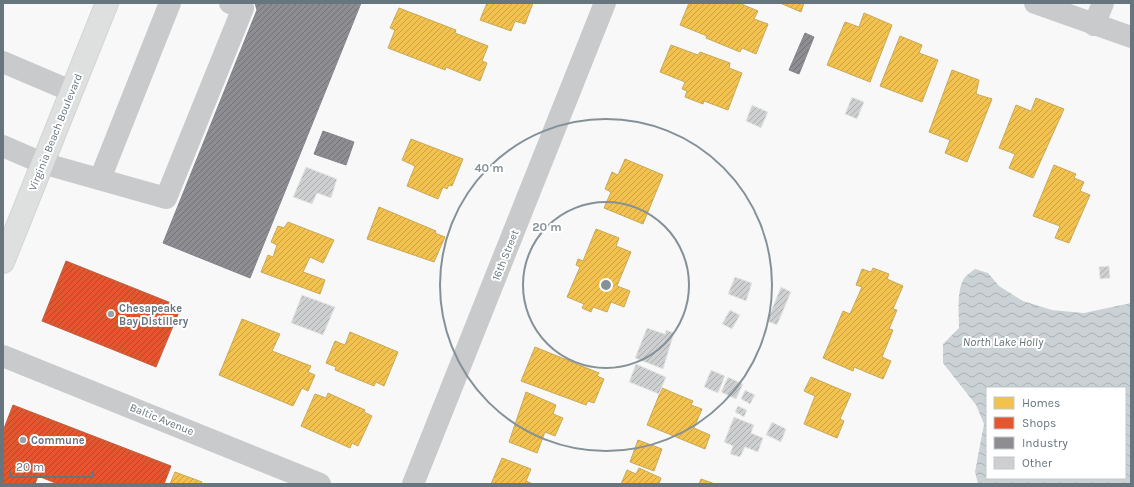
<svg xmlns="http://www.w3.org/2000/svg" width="1134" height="487" font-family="Karla,sans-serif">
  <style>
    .water { fill: url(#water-waves); fill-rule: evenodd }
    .homes { fill: url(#homes-hatch); stroke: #c8aa5c }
    .shops { fill: url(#shops-hatch); stroke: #be6046 }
    .industry { fill: url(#industry-hatch); stroke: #81868c }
    .building { fill: url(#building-hatch); stroke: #e8e8e7 }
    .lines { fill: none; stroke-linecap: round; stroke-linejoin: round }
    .major-casing { stroke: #d3d4d4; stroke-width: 24 }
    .minor { stroke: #c9cacb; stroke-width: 22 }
    .major { stroke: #dedfdf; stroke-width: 22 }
    .ring { fill: none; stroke: #859198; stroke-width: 2 }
    .poi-dot { fill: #99a3a9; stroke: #fff; stroke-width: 1.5 }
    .labels { text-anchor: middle; stroke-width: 4; stroke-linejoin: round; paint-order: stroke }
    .street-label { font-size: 11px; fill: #66757e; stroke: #fff }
    .poi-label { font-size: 11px; font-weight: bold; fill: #66757e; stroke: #fff; text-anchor: start }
    .water-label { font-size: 12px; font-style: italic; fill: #627378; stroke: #fff }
    .centre { fill: #859198; stroke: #fff; stroke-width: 2 }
    .ring-label { font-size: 12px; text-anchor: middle; font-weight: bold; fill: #859198; stroke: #fff; stroke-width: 4; stroke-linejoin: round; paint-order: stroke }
  </style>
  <defs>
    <pattern id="water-waves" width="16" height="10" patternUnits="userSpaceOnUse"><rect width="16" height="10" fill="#cbd2d5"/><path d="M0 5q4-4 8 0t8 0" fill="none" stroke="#a9afb2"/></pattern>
    <pattern id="homes-hatch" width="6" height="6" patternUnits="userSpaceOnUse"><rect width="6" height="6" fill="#f2c14e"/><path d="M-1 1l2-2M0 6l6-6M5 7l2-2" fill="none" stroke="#c8a146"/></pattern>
    <pattern id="shops-hatch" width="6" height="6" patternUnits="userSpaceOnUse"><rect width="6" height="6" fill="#e4572e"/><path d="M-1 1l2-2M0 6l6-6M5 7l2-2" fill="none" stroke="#b34a2c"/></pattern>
    <pattern id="industry-hatch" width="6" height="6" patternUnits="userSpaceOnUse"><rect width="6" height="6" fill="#8d8d92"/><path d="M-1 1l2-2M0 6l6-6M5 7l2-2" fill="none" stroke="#727277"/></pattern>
    <pattern id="building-hatch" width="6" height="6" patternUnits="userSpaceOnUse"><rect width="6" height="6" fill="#cdcfd0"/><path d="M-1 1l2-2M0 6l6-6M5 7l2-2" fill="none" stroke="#aaadae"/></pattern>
  </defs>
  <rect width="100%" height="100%" fill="#f8f8f8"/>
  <path class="water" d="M975 269 988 273 999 286 1023 301 1052 310 1084 313 1131 303V484H978L975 472 984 424 976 405 943 363V344L959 328C959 314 956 289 965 277 968 274 972 271 975 269ZM987 388H1125V478H987Z"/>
  <g class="homes">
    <polygon points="487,3 533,3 525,24 515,21 511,31 480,20"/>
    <polygon points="689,3 739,3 758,11 754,19 768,24 756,54 742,48 740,52 706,38 707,36 680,25"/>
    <polygon points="780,3 804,3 801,12"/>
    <polygon points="399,8 456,30 455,33 488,46 482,61 487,63 480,81 446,67 445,70 388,48 395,30 390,28"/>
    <polygon points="864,13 892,25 870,82 827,65 845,22 859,27"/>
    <polygon points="900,36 922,45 919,53 938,60 922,102 880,86"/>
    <polygon points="671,45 698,55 700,52 730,63 729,68 742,73 728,110 704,101 703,104 685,97 687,91 682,89 685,82 660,72"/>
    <polygon points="952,70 979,80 976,94 992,99 967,162 945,153 950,140 929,132"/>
    <polygon points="1036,98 1064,109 1033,178 1009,168 1015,154 999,148 1016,105 1031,111"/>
    <polygon points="411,139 463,159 452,186 449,185 447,189 443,187 438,199 407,186 415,166 402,160"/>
    <polygon points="625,159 663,175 643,224 604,208 611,192 605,189 612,172 618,175"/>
    <polygon points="1054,165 1076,174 1074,178 1084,182 1080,191 1090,195 1069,243 1055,238 1060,226 1033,216"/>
    <polygon points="379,207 436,231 435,233 445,237 434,262 367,239"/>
    <polygon points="288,222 334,240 323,263 310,257 303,272 325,280 320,294 261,272 268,255 273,257 277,245 271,242 278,226 284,228"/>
    <polygon points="596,229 619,238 616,246 631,252 617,286 630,291 624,307 611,302 607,312 593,307 591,312 582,308 584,304 567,297 580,267 576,265 578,259 583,261"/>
    <polygon points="873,268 889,274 887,279 903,286 893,309 897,310 889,329 893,330 882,357 891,361 883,379 854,367 853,371 823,358 843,311 850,314 862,287 856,285 862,269 871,272"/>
    <polygon points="242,319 280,334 272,351 311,366 308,372 315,375 308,391 302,388 293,406 219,375"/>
    <polygon points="350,332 398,352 384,386 376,382 374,386 335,370 336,367 326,363 335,341 345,345"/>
    <polygon points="535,347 599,373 597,376 604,379 594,403 588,401 586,405 521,381"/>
    <polygon points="811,377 851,394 840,419 844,421 837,438 804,424 815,396 804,391"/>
    <polygon points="662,388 693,401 691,405 702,409 694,428 710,435 705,449 647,425"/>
    <polygon points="526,392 556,405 553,414 563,418 555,436 545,432 537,453 509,442"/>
    <polygon points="328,393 365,410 364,412 372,416 358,446 352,443 350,448 301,426 315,394 326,398"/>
    <polygon points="638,440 662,449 654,471 630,462"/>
    <polygon points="502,458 531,469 526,481 533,484 491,484"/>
    <polygon points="639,468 661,478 659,484 621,484 627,470 636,474"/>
    <polygon points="175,472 202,482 201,484 170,484"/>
    <polygon points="701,479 715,484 699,484"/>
  </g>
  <g class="shops">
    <polygon points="66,261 181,307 156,367 42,321"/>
    <polygon points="13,405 171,466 164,484 58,484 38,476 35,484 3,484 3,431"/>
  </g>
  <g class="industry">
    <polygon points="255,3 361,3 250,278 163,243 257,10"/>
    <polygon points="805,33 814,37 799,74 789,70"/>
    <polygon points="323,131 354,142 346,165 314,154"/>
  </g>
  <g class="building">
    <polygon points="852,97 864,102 857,119 845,114"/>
    <polygon points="752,105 768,112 761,128 746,121"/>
    <polygon points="306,167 337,179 331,198 317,193 312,204 293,197"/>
    <polygon points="1109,266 1110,278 1100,279 1099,267"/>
    <polygon points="735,277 752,283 746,301 728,294"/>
    <polygon points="781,287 791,292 777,325 767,321"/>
    <polygon points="302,295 335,307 323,335 291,323"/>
    <polygon points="730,310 740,315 732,329 722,324"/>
    <polygon points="647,328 665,334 666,330 674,333 663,369 635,358"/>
    <polygon points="636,364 666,377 659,394 629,382"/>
    <polygon points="711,370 725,376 718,393 704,387"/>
    <polygon points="728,377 743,384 736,399 721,392"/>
    <polygon points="745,390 755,395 750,404 741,399"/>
    <polygon points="738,406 747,410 744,417 735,412"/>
    <polygon points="734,417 754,425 751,433 763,438 758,452 745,447 740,457 730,454 733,446 724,442"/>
    <polygon points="772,422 786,429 781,442 766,435"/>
  </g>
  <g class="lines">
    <g class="major-casing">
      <polyline id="major" points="3,262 107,3"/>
    </g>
    <g class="minor">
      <polyline points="1035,3 1131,37"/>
      <polyline points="1094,25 1103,3"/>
      <polyline points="3,62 71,91"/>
      <polyline points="3,146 42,163 166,198 243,8 230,3"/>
      <polyline points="100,179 170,3"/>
      <polyline points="3,356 320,484"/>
      <polyline points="413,484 605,3"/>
    </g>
    <use href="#major" class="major"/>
  </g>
  <g class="ring">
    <circle cx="606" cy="285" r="83"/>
    <circle cx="606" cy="285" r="166"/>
  </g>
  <g class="poi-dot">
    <circle cx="111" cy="314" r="4"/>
    <circle cx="23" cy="440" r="4"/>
  </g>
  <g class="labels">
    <g class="street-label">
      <text transform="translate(55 132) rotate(-68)" y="4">Virginia Beach Boulevard</text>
      <text transform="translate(505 255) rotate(-68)" y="4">16th Street</text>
      <text transform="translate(162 419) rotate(22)" y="4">Baltic Avenue</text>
    </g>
    <g class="poi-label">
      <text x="119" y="312">Chesapeake<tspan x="119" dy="13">Bay Distillery</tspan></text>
      <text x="31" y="444">Commune</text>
    </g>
    <g class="water-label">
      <text x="1003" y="346">North Lake Holly</text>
    </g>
  </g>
  <circle cx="606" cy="285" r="6" class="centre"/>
  <g class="ring-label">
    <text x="489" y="172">40 m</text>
    <text x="547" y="231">20 m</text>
  </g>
  <rect width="1134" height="487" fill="none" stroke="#66757e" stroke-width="8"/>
  <rect x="986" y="387" width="140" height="92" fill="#ffffff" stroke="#c2c8cb"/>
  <rect x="994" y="397" width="20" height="12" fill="#f2c14e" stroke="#c2c8cb"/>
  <text x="1022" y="407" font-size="12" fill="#66757e">Homes</text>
  <rect x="994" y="417" width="20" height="12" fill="#e4572e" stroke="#c2c8cb"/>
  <text x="1022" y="427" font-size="12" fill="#66757e">Shops</text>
  <rect x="994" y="437" width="20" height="12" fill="#8d8d92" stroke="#c2c8cb"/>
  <text x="1022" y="447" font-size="12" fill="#66757e">Industry</text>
  <rect x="994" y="457" width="20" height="12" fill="#cdcfd0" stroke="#c2c8cb"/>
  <text x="1022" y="467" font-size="12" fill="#66757e">Other</text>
  <path d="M10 471v6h83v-6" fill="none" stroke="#66757e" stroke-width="2"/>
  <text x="16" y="471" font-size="12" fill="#66757e" stroke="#ffffff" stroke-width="3" paint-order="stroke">20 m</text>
</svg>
